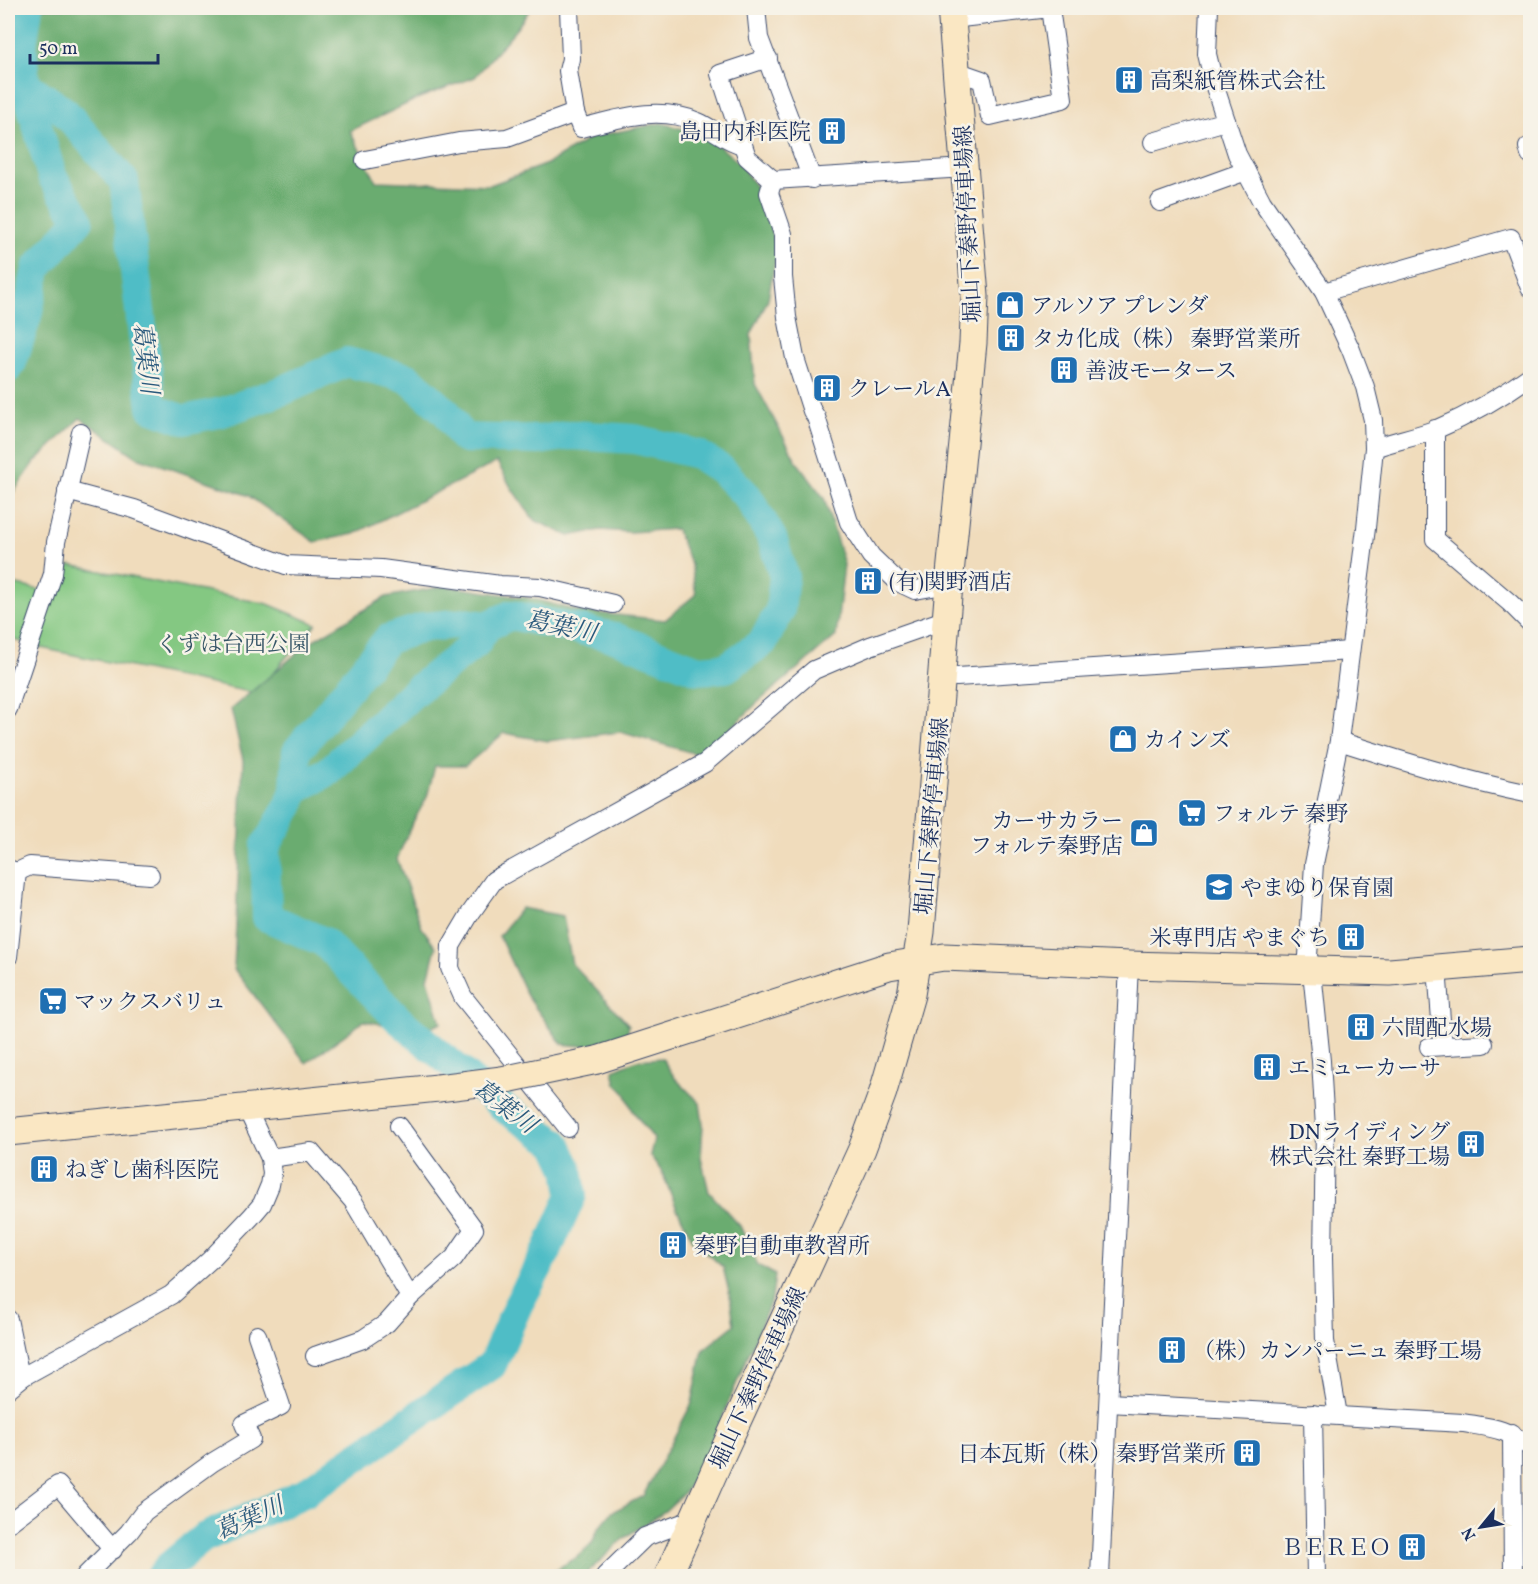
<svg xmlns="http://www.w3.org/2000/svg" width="1538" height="1584" font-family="Vollkorn,'Noto Serif JP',serif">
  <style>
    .green { fill: #84c882; stroke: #507c70; stroke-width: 1.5 }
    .forest { fill: #6bac70; stroke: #436e67; stroke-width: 1.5 }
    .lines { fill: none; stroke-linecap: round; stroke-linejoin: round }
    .river { stroke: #4fbdc6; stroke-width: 30 }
    .street-casing { stroke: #3b496c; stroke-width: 20 }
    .secondary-casing { stroke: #3b496c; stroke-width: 29 }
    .street { stroke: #fff; stroke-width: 18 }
    .secondary { stroke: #fae7c3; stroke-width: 27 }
    .secondary-bridge-casing { stroke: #3b496c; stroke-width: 29; stroke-linecap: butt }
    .secondary-bridge { stroke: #fae7c3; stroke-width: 27 }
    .labels { text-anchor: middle; stroke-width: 5; stroke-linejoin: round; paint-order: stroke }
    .poi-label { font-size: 22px; fill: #1b2f5e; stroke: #f7f3e8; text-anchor: start }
    .street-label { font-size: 22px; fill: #1b2f5e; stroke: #f7f3e8 }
    .park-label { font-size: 22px; fill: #355567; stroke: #f7f3e8 }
    .water-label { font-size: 24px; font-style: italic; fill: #2b5a7d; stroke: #f7f3e8 }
  </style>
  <rect width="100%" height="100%" fill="#f7f3e8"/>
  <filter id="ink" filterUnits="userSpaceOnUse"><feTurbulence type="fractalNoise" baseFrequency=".0167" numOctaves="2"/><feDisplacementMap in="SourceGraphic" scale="12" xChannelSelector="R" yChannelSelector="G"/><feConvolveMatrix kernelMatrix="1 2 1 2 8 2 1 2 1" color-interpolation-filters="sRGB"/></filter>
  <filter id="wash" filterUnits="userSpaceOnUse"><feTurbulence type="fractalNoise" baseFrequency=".008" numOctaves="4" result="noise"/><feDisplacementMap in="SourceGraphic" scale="24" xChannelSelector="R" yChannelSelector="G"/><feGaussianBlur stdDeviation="1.35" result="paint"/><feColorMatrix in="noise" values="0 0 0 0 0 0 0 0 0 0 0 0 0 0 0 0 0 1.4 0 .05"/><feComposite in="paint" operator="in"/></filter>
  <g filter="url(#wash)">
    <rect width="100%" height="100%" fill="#f0dcbc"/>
    <polygon class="green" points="70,565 268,604 316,624 282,662 258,694 41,648 8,638 8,583 58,594"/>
    <g class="forest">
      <polygon points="8,8 531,8 517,28 475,77 419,98 350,131 376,181 490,185 547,164 592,137 661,123 706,135 738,162 762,195 777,251 768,299 751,335 755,384 797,462 824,498 844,564 836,636 757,703 703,756 620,732 548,741 504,733 465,766 435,766 427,797 412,824 397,859 422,928 436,947 428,979 441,1023 423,1031 364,1021 306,1063 234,969 243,760 231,709 310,642 386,597 446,586 534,599 577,611 665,620 696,594 691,565 676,529 630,532 600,530 569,536 534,520 512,489 497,462 354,534 315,542 247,495 137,457 80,418 35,462 8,500"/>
      <path d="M521 908 563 916 572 964 629 1025 627 1036C603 1045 588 1048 562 1044L527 996 499 936Z"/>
      <polygon points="662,1058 675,1078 700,1103 703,1124 701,1158 709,1192 740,1226 758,1265 775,1275 772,1298 705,1459 685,1492 665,1511 624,1538 584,1576 544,1576 576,1558 592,1543 598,1529 612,1512 643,1496 692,1403 703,1350 734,1325 730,1296 723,1267 694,1242 677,1209 662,1172 650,1155 654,1139 633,1111 625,1093 616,1084 613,1070 637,1060"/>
    </g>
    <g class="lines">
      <g class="river">
        <polyline points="28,8 22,46 25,84 65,112 124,181 152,408 184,420 223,412 284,390 347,362 408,378 447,413 463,438 539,440 571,435 635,439 697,454 722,470 748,497 772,538 784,577 780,610 763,642 726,668 698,670 614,637 511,615 487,626 476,643 414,692 329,771 295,790 289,806 265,847 267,917 324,942 399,1020 508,1111 556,1143 568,1169 572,1195 546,1253 518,1305 492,1365 304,1493 203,1538 168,1567 161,1576"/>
        <polyline points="8,368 12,362 27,316 37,268 79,220 52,176 25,84"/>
        <polyline points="295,790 297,751 388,639 425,627 466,623 487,626"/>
      </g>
    </g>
  </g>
  <g filter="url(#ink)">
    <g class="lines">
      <g class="street-casing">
        <g id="street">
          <path d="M569 8 571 59 568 71 575 113 581 128C621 118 658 105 698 122 714 129 726 141 743 145"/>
          <polyline points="756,8 759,38 812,179"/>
          <polyline points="1209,8 1207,54 1215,87 1237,154 1262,202 1324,292 1351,350 1365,387 1373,420 1374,448 1366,528 1339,741 1314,864 1308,956 1312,971 1321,1061 1325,1128 1323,1258 1325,1341 1338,1415"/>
          <polyline points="952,19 1050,8 1063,99 990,116 982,80 956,71"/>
          <polyline points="768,58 720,74 747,157 773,180 965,168"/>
          <polyline points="1153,142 1226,121"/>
          <polyline points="1528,147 1530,154"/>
          <polyline points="365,160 459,142 507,138 575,113"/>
          <polyline points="773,180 769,193 783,234 783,277 787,317 795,358 812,411 816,417 849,522 871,556 898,582 915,590 949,584"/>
          <polyline points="1160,202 1246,171"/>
          <polyline points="1324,292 1511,238 1530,288"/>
          <polyline points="1435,429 1435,539 1510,603 1530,623"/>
          <path d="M1374 448C1394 441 1416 437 1437 429 1470 415 1501 397 1530 376"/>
          <polyline points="67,491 134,509 286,565 381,569 500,585 540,587 613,604"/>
          <polyline points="942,676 957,677 1350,651"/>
          <polyline points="8,709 53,574 56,542 81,433"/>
          <path d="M1339 741C1402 761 1465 781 1530 794"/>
          <polyline points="8,869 17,872 30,866 150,875"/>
          <polyline points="8,957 17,872"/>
          <polyline points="1437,968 1443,1046"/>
          <polyline points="1429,1047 1484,1044"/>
          <polyline points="568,1128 463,997 450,968 451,946 470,914 494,880 705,763 814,670 870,646 947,619"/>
          <polyline points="270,1158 311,1152 353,1201 410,1297"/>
          <polyline points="8,1319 18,1367 24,1376"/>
          <polyline points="315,1356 363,1339 387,1323 410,1297 454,1258 474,1229 399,1126"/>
          <polyline points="8,1389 24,1376 171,1295 210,1260 251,1217 262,1204 270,1185 272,1174 270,1158 247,1109"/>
          <path d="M1109 1403 1463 1423C1492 1428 1506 1428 1530 1447"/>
          <polyline points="1313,1414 1316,1576"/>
          <polyline points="1512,1433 1513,1576"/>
          <polyline points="8,1519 10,1522 58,1485 113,1550"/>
          <polyline points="85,1576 129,1532 144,1512 213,1462 251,1439 244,1424 281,1406 257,1335"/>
          <polyline points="605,1576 645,1537 694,1519"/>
          <polyline points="1100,1576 1129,965"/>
        </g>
      </g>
      <g class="secondary-casing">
        <g id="secondary">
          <polyline points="597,1060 889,966 944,957 1129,965 1390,972 1530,960"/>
          <polyline points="8,1132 438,1088"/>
          <polyline points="668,1576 718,1463 862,1149 883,1092 911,995 921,932 949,584 973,343 975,296 951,8"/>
        </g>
      </g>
      <use href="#street" class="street"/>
      <use href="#secondary" class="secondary"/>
      <g class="secondary-bridge-casing">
        <polyline id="secondary-bridge" points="438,1088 502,1080 597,1060"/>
      </g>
      <use href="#secondary-bridge" class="secondary-bridge"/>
    </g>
  </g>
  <defs>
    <g id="building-square" transform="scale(1.5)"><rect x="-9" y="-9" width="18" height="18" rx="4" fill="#1f6fb2" stroke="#f7f3e8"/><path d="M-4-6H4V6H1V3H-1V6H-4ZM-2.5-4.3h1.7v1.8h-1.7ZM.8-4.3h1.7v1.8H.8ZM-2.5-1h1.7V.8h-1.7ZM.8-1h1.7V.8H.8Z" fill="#fff"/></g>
    <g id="shop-square" transform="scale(1.5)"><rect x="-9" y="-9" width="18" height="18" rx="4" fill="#1f6fb2" stroke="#f7f3e8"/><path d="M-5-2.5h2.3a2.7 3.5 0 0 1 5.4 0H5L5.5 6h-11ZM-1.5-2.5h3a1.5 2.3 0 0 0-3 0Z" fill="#fff"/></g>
    <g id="supermarket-square" transform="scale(1.5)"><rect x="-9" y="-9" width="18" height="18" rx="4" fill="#1f6fb2" stroke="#f7f3e8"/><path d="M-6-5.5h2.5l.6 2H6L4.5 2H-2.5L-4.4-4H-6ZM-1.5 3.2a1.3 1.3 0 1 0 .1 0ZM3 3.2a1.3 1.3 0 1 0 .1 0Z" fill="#fff"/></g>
    <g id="school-square" transform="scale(1.5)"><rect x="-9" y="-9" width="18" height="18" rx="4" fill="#1f6fb2" stroke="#f7f3e8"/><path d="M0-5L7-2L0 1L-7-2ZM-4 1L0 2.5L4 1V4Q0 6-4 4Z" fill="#fff"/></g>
  </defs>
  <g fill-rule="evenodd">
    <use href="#building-square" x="1129" y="80"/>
    <use href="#building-square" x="832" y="131"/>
    <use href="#shop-square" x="1010" y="305"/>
    <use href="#building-square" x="1011" y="338"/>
    <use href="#building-square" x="1064" y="370"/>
    <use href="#building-square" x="827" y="388"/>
    <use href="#building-square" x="868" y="581"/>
    <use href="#shop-square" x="1123" y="739"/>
    <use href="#supermarket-square" x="1192" y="813"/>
    <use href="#shop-square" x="1144" y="833"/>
    <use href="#school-square" x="1219" y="887"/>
    <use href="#building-square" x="1351" y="937"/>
    <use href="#supermarket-square" x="53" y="1001"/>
    <use href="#building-square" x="1361" y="1027"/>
    <use href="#building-square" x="1267" y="1067"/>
    <use href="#building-square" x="1471" y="1144"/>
    <use href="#building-square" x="44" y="1169"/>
    <use href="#building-square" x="673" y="1245"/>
    <use href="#building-square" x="1172" y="1350"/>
    <use href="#building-square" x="1247" y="1453"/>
    <use href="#building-square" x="1412" y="1547"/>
  </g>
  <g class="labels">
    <g class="poi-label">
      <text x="1150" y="88">高梨紙管株式会社</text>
      <text x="811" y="139" text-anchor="end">島田内科医院</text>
      <text x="1031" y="313">アルソア プレンダ</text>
      <text x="1032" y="346">タカ化成（株） 秦野営業所</text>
      <text x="1085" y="378">善波モータース</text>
      <text x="848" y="396">クレールA</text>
      <text x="889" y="589">(有)関野酒店</text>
      <text x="1144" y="747">カインズ</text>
      <text x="1213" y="821">フォルテ 秦野</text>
      <text x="1123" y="828" text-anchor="end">カーサカラー<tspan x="1123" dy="25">フォルテ秦野店</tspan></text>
      <text x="1240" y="895">やまゆり保育園</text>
      <text x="1330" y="945" text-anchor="end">米専門店 やまぐち</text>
      <text x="74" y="1009">マックスバリュ</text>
      <text x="1382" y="1035">六間配水場</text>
      <text x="1288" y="1075">エミューカーサ</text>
      <text x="1450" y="1139" text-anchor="end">DNライディング<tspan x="1450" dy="25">株式会社 秦野工場</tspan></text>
      <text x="65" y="1177">ねぎし歯科医院</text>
      <text x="694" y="1253">秦野自動車教習所</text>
      <text x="1193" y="1358">（株）カンパーニュ 秦野工場</text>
      <text x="1226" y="1461" text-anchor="end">日本瓦斯（株） 秦野営業所</text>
      <text x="1391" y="1555" text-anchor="end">ＢＥＲＥＯ</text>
    </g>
    <g class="street-label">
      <text transform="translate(967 224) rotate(-93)" y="8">堀山下秦野停車場線</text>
      <text transform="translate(931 816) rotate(-85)" y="8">堀山下秦野停車場線</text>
      <text transform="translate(757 1378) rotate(-65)" y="8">堀山下秦野停車場線</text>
    </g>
    <g class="park-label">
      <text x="233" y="651">くずは台西公園</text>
    </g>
    <g class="water-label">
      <text transform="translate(146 358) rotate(83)" y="8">葛葉川</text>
      <text transform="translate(561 626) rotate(12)" y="8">葛葉川</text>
      <text transform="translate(505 1106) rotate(37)" y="8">葛葉川</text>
      <text transform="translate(249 1518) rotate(-24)" y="8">葛葉川</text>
    </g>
  </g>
  <rect width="1538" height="1584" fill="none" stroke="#f7f3e8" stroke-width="30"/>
  <g transform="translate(1481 1527) rotate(240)" stroke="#f7f3e8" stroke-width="4.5" paint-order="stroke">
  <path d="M0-4.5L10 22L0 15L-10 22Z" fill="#1b2f5e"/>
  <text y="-9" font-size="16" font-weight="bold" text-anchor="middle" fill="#1b2f5e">N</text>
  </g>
  <path d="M30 54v9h128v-9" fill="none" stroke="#1b2f5e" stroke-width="3"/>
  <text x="39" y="54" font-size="18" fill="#1b2f5e" stroke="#f7f3e8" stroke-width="4.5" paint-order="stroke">50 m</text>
</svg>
